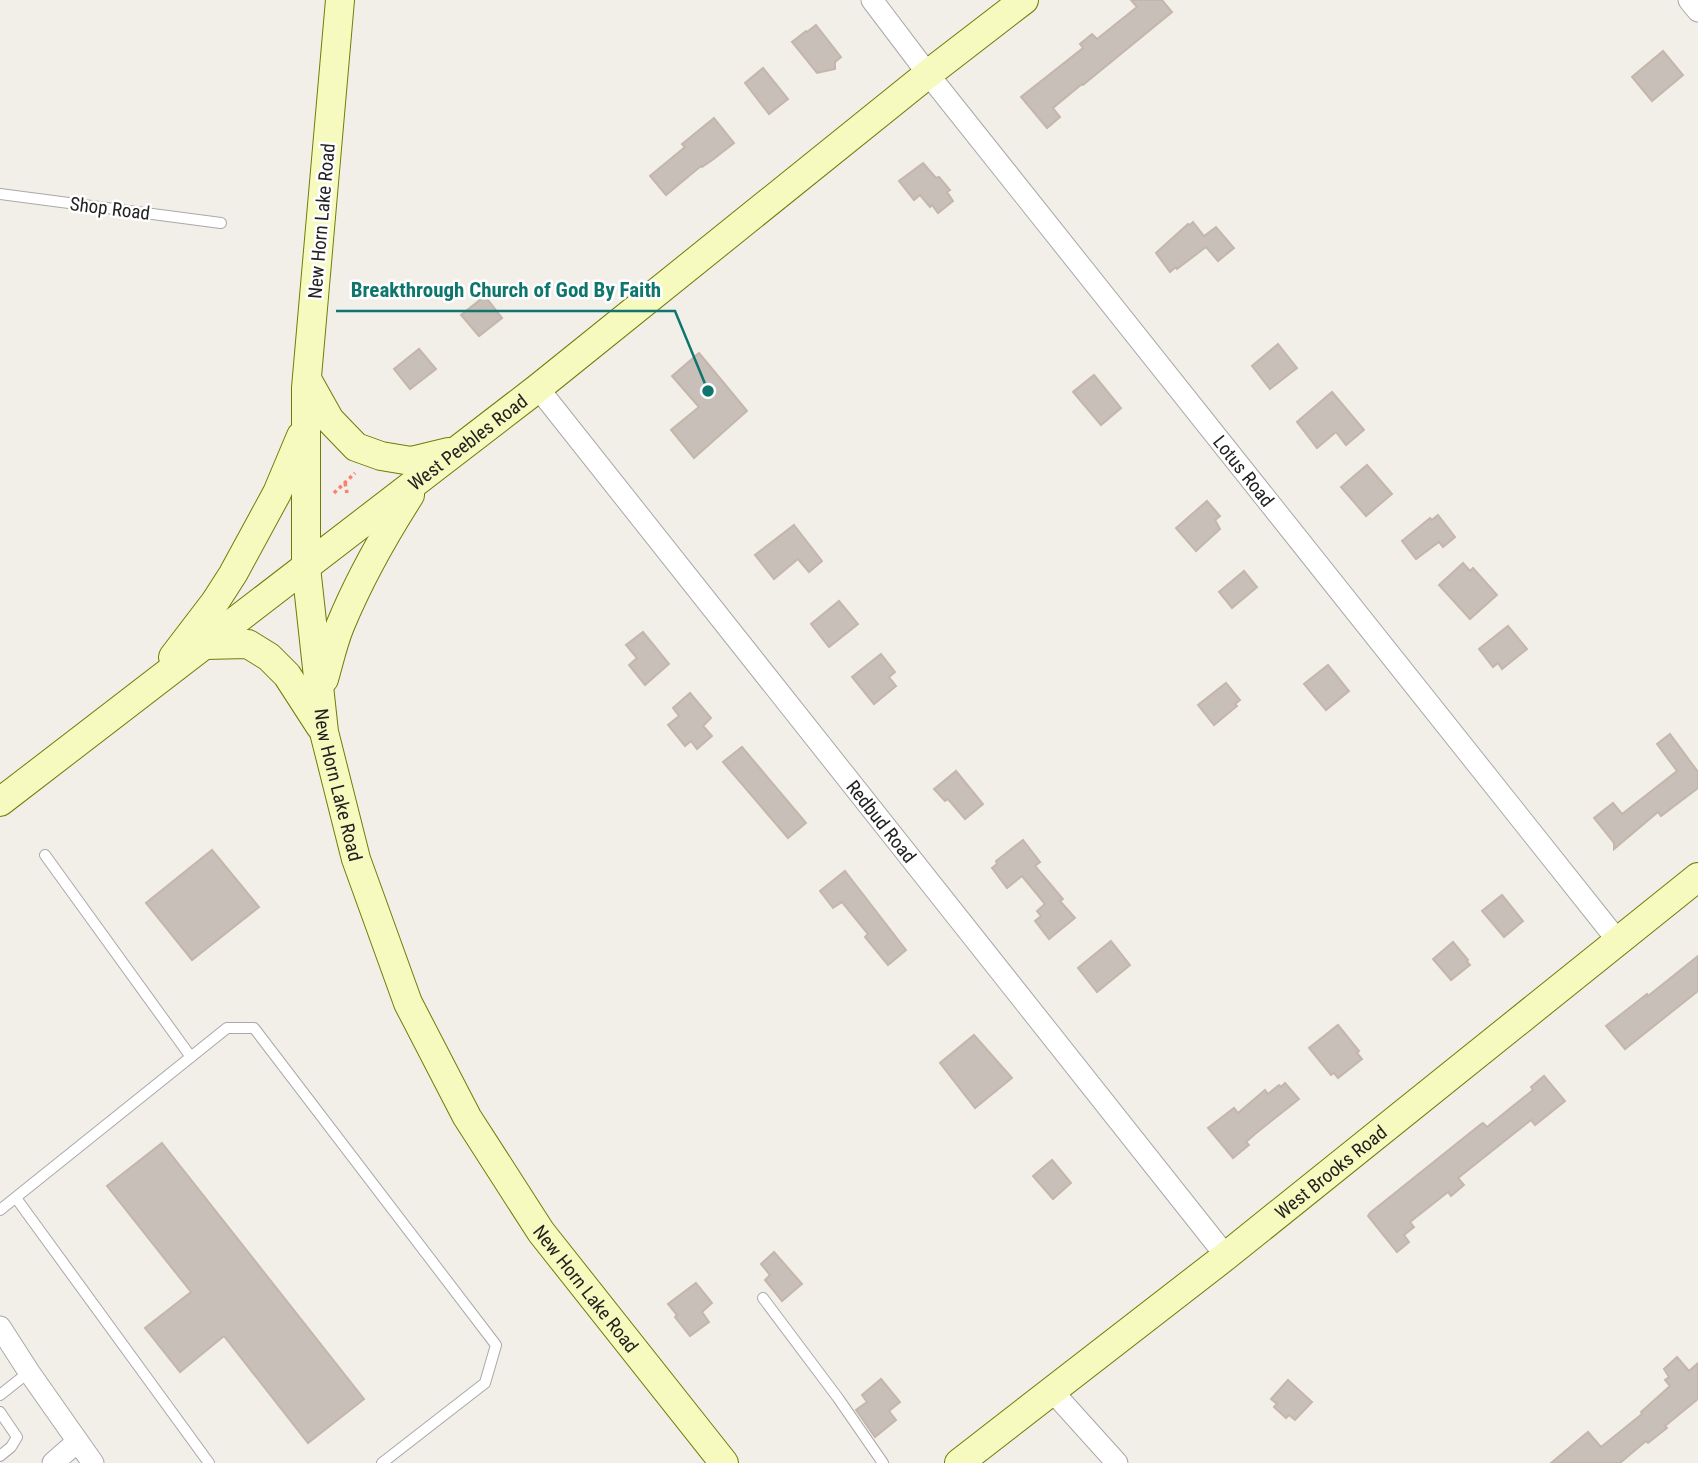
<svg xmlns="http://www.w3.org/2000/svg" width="1698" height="1463" font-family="'Roboto Condensed',sans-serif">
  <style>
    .building { fill: #c7bfb8; stroke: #c4b6ab; stroke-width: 2 }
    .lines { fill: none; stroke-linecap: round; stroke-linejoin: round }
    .lane-casing { stroke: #a9a9a9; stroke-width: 12 }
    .street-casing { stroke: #a9a9a9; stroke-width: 23 }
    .secondary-casing { stroke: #707d05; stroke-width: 30 }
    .path { stroke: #fa8072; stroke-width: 3.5; stroke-dasharray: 3.5 3.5; stroke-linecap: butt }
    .lane { stroke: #fff; stroke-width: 10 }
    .street { stroke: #fff; stroke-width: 21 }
    .secondary { stroke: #f7fabf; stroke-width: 28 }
    .labels { text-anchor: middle; stroke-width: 5; stroke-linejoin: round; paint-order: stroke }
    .street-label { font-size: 19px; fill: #222; stroke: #fff }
    .leader { fill: none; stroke: #0f766e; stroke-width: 2.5 }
    .callout-dot { fill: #0f766e; stroke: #fff; stroke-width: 2.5 }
    .callout-label { font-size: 21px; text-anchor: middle; font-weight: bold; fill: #0f766e; stroke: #fff; stroke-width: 5; stroke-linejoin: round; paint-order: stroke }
  </style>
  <rect width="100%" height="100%" fill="#f2efe9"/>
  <g class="building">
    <polygon points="1131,0 1162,0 1172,12 1083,85 1082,84 1053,108 1060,117 1047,128 1021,97 1083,48 1080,44 1092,34 1097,39 1137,7"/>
    <polygon points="816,25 841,57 835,62 835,69 817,73 792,42 806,31 807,32"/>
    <polygon points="1663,51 1683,75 1652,101 1632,77"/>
    <polygon points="763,68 788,99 769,114 745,83"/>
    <polygon points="714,118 734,143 711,161 702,167 701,166 666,195 650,176 685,147 682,144"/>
    <polygon points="923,163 936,178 939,177 950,190 947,192 953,201 938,213 932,205 930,207 920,195 914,200 899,181"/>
    <polygon points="1193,222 1204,236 1216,227 1234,248 1218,261 1206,247 1177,269 1176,267 1170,272 1156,253 1188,224 1190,225"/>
    <polygon points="485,296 502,318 479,336 461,315"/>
    <polygon points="1278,344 1297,368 1270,389 1252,366"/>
    <polygon points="419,349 436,369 410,389 394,369"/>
    <polygon points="699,353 747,411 694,458 671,430 699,407 672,376"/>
    <polygon points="1094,375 1121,408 1101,425 1073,392"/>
    <polygon points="1332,392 1364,430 1346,445 1336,432 1317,448 1297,422"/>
    <polygon points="1367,465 1392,494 1366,516 1341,487"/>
    <polygon points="1207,501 1220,516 1215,520 1220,529 1196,551 1176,528"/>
    <polygon points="1438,515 1455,537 1443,547 1439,542 1416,559 1402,541 1430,518 1432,520"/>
    <polygon points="794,525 822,561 809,572 798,559 774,579 755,555"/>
    <polygon points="1463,563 1470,571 1473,568 1497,595 1470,619 1439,585"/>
    <polygon points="1244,571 1257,587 1232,608 1219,592"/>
    <polygon points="839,601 858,624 829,647 811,624"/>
    <polygon points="1508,626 1527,649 1502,669 1498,663 1493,667 1479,649"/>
    <polygon points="643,632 669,664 645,685 629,665 637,658 626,645"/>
    <polygon points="881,654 895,672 889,677 896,686 874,704 852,677"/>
    <polygon points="1328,665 1349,691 1326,710 1304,684"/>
    <polygon points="1226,683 1240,700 1235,704 1237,706 1214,725 1198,705"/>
    <polygon points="690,693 711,718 703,726 712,736 697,749 691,741 685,746 668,725 679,716 673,708"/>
    <polygon points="1670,734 1698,772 1698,788 1661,816 1658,812 1614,849 1614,843 1594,818 1613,803 1622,814 1677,771 1657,744"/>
    <polygon points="742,747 806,823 788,838 723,762"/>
    <polygon points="956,771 983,804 965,819 948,799 945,801 934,789"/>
    <polygon points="1023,840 1040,862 1035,866 1063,899 1060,901 1075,918 1049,939 1035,921 1041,916 1037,911 1045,904 1022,876 1007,888 992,868 997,864 996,861"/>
    <polygon points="212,850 259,907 192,960 146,903"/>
    <polygon points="845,871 906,950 888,965 865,937 868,934 842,902 833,908 820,891"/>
    <polygon points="1502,895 1523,921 1504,937 1482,911"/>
    <polygon points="1111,941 1130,965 1097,992 1078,968"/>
    <polygon points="1453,942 1468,960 1467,962 1470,965 1451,980 1433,959"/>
    <polygon points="1698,956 1698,991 1625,1049 1606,1026 1647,994 1648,996"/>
    <polygon points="1338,1025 1359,1051 1357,1053 1362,1059 1338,1078 1334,1073 1331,1075 1309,1048"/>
    <polygon points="974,1035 1012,1078 975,1108 940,1063"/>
    <polygon points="1544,1076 1565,1101 1535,1125 1531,1120 1458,1178 1464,1185 1451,1196 1448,1192 1410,1222 1414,1227 1404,1235 1409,1242 1397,1252 1368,1216 1370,1213 1481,1124 1483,1123 1487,1127 1508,1110 1533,1090 1531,1087"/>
    <polygon points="1285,1083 1299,1099 1255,1134 1246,1142 1249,1145 1233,1158 1208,1128 1234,1108 1238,1113 1265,1090 1268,1094 1279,1085 1281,1087"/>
    <polygon points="162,1143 364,1399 308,1443 224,1336 180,1372 145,1328 191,1292 107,1186"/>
    <polygon points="1052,1160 1071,1183 1053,1199 1033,1176"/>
    <polygon points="774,1252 802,1284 782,1301 765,1280 770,1275 761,1264"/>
    <polygon points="696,1283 712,1303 702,1312 709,1322 690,1336 675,1317 677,1315 668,1304"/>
    <polygon points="1677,1357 1689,1371 1698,1363 1698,1399 1665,1426 1667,1428 1648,1443 1646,1441 1620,1463 1551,1463 1588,1432 1601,1447 1642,1414 1641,1412 1670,1386 1665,1380 1669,1377 1664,1369"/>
    <polygon points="881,1379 900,1402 889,1411 896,1420 875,1437 856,1410 867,1402 862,1395"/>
    <polygon points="1288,1380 1312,1402 1295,1420 1289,1415 1286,1418 1274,1407 1277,1404 1271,1399"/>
  </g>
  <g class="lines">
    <g class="lane-casing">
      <g id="lane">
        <polyline points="0,194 221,223"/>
        <polyline points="45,855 191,1057"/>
        <polyline points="16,1198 209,1463"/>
        <polyline points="0,1210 227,1028 254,1028 496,1345 485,1383 382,1463"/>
        <polyline points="763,1298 838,1398 883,1463"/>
        <polyline points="0,1395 29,1372"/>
        <polyline points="0,1412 17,1437 11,1447 0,1456"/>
      </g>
    </g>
    <g class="street-casing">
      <g id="street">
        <path id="s1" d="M872 0 928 74 1618 941"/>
        <polyline points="1689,0 1698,11"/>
        <path id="s2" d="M538 388 1226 1256"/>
        <polyline points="0,1327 29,1372 93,1463"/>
        <polyline points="1053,1392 1117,1463"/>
        <polyline points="53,1463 77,1442"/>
      </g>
    </g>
    <g class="secondary-casing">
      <g id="secondary">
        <path id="s3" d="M340 0 306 388V567L324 732 356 859 408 1003 467 1117 541 1232 724 1463"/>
        <polyline points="307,379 330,420 356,447 381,456 411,461 448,452"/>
        <polyline points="205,645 248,644 269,657 287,675 320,726"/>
        <polyline points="173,657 215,602 233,574 277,493 301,436"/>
        <path d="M324 679C329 662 333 643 340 626 359 580 383 537 410 495"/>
        <path id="s4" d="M0 802 538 388 928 74 1024 0"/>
        <path id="s5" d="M959 1463 1226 1256 1698 877"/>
      </g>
    </g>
    <g class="path">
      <polyline points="345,483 347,493"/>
      <polyline points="334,493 355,473"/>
    </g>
    <use href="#lane" class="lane"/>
    <use href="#street" class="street"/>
    <use href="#secondary" class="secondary"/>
  </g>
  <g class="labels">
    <g class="street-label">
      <text transform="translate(110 208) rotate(7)" y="7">Shop Road</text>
      <text transform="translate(321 221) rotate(-85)" y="7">New Horn Lake Road</text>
      <text dy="7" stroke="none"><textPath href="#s4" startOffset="590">West Peebles Road</textPath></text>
      <text dy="7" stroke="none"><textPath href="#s1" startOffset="600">Lotus Road</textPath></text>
      <text dy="7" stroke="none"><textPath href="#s3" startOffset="789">New Horn Lake Road</textPath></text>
      <text dy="7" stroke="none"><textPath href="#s2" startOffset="553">Redbud Road</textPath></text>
      <text dy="7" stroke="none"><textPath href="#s5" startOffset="472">West Brooks Road</textPath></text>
      <text dy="7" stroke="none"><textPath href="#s3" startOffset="1356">New Horn Lake Road</textPath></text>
    </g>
  </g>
  <path class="leader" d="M708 391L675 311H336"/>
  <circle class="callout-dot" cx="708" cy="391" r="7"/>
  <g class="callout-label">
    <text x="506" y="297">Breakthrough Church of God By Faith</text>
  </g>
</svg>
